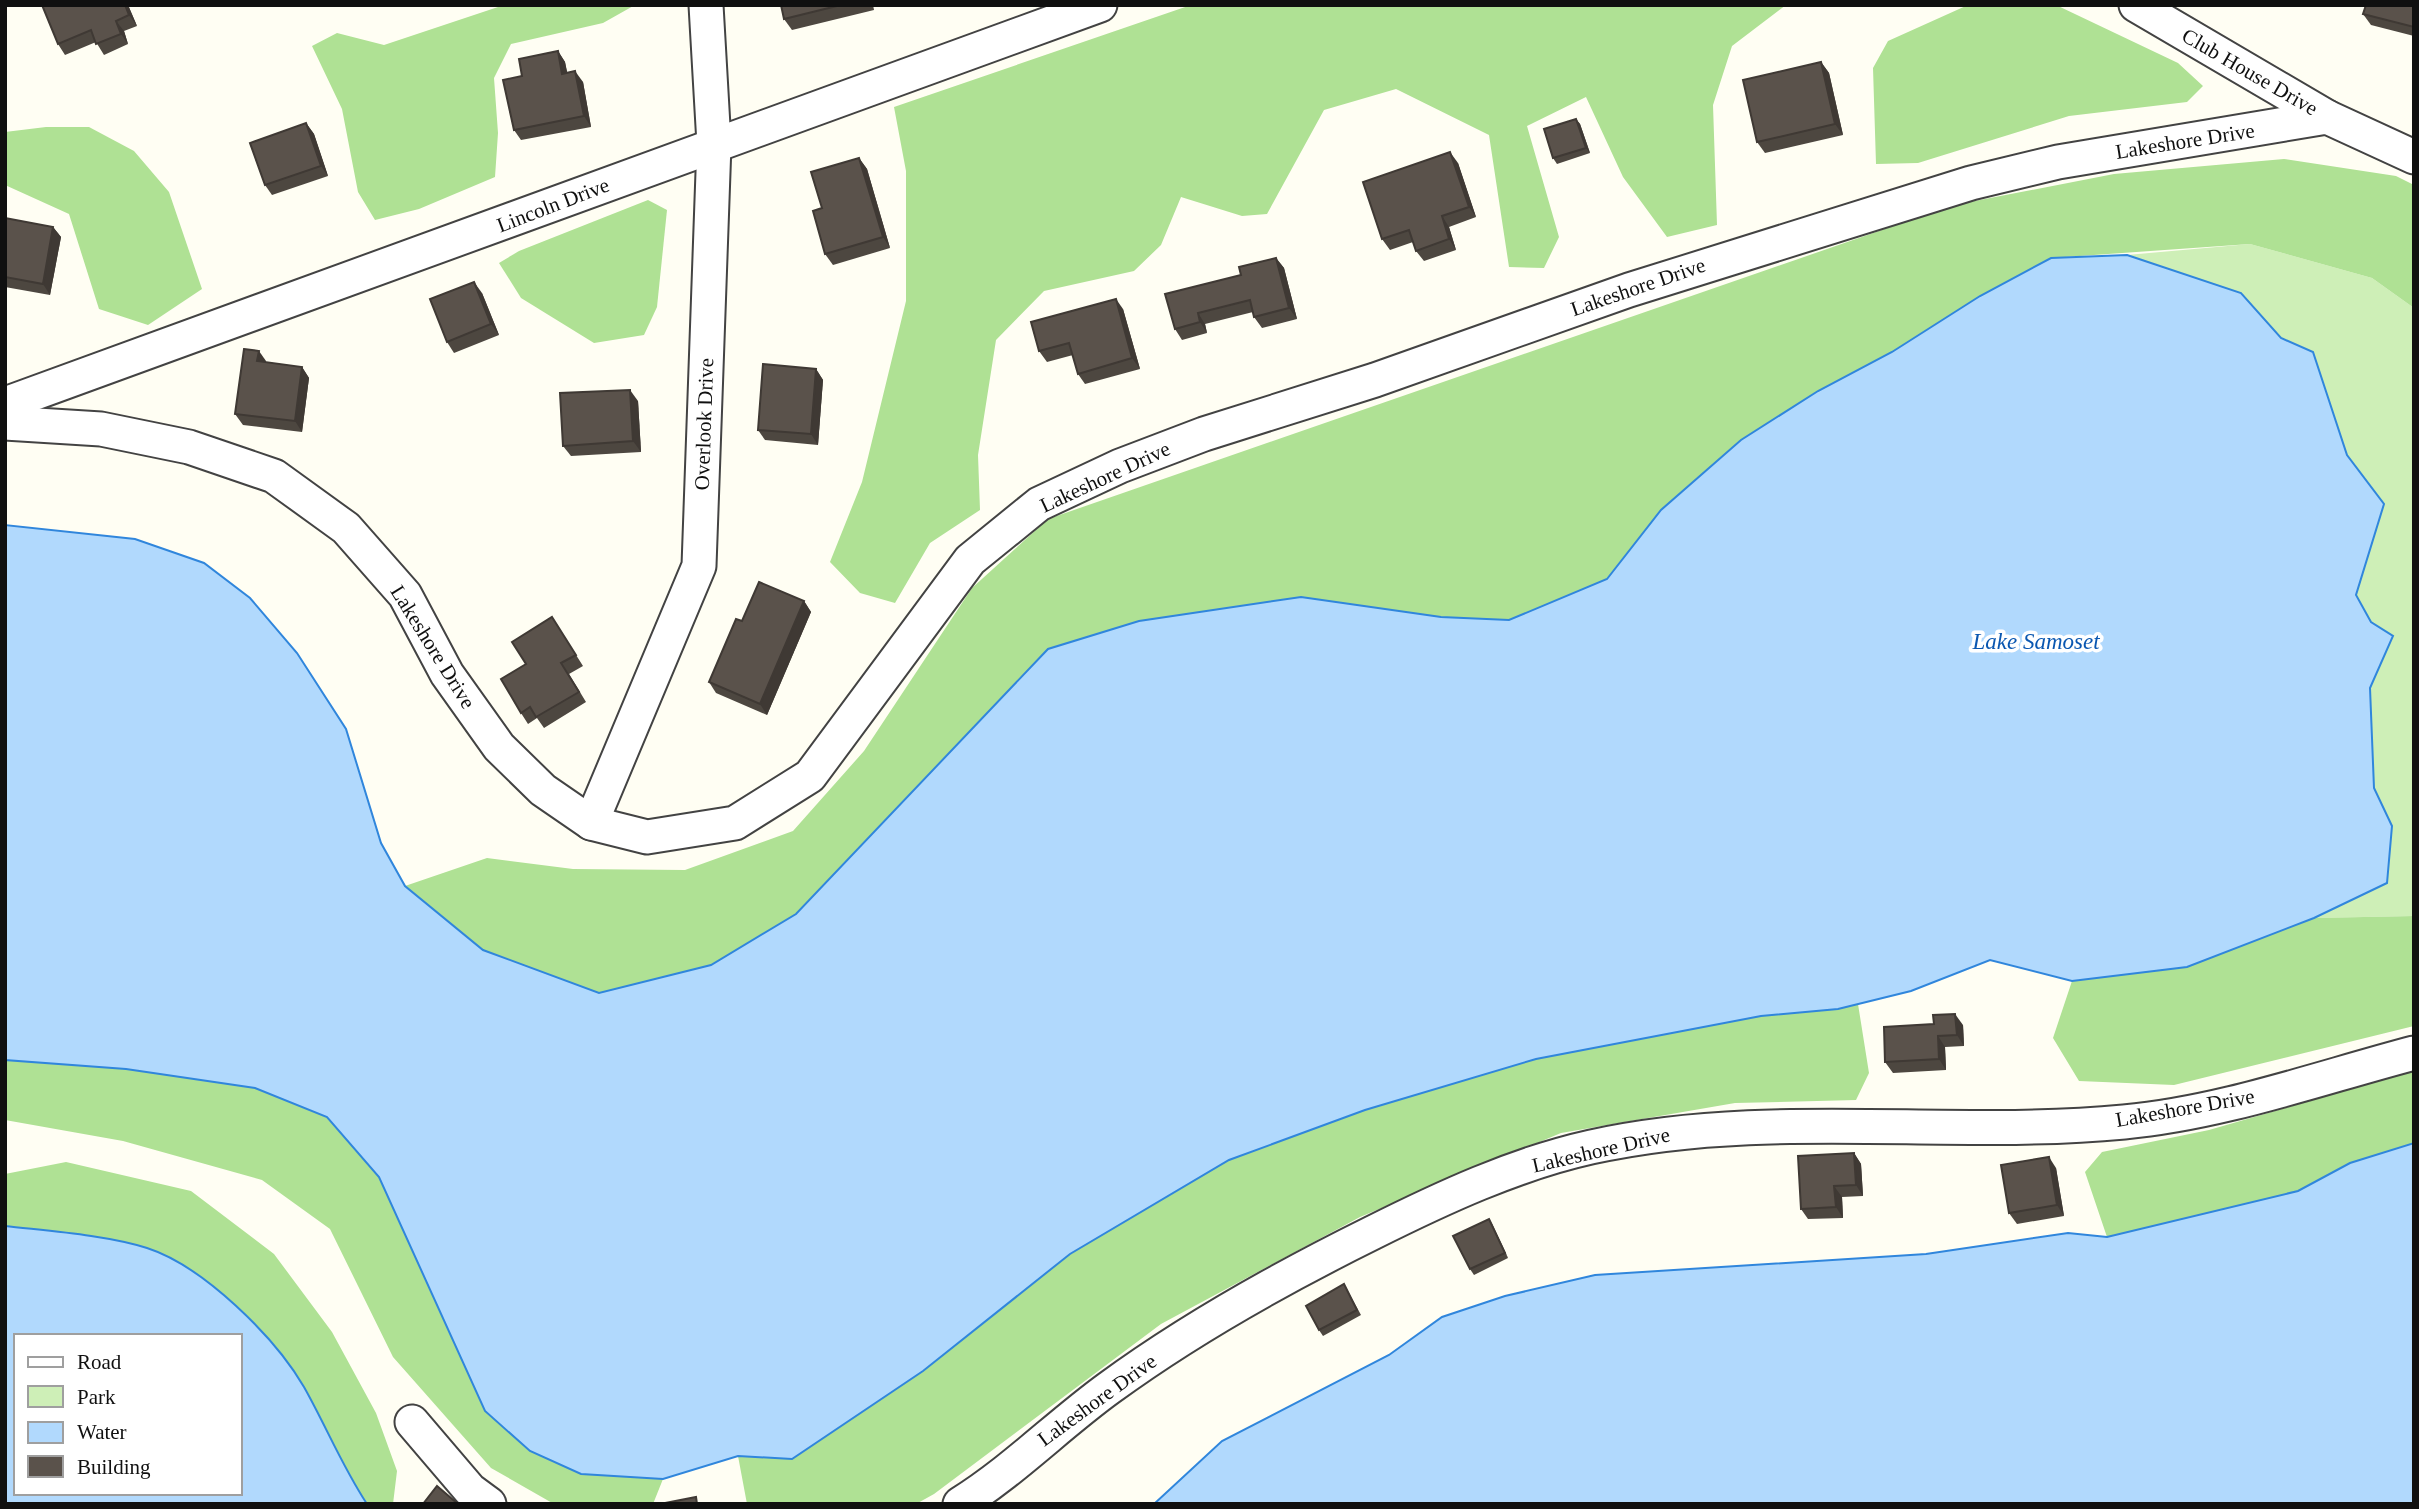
<svg xmlns="http://www.w3.org/2000/svg" width="2419" height="1509" font-family="Georgia,serif">
  <style>
    .green { fill: #ceefb7 }
    .forest { fill: #afe194 }
    .water { fill: #b1d9fd; stroke: #3086dc; stroke-width: 2; fill-rule: evenodd }
    .lines { fill: none; stroke-linecap: round; stroke-linejoin: round }
    .minor-casing { stroke: #434343; stroke-width: 37 }
    .minor { stroke: #fff; stroke-width: 33 }
    .wall { fill: #4d4740 }
    .shaded-wall { fill: #3f3934 }
    .building { fill: #5a524b; stroke: #3f3934; stroke-width: 2 }
    .labels { text-anchor: middle; stroke-width: 7; stroke-linejoin: round; paint-order: stroke }
    .street-label { font-size: 21px; fill: #101010; stroke: #fff }
    .water-label { font-size: 23px; font-style: italic; fill: #0a57b1; stroke: #fff }
  </style>
  <rect width="100%" height="100%" fill="#fffef3"/>
  <polygon class="green" points="2250,244 2372,278 2414,308 2414,916 2314,918 2387,883 2392,826 2374,788 2370,688 2392,637 2371,622 2356,595 2383,504 2347,455 2313,352 2281,338 2241,293 2127,255"/>
  <g class="forest">
    <polygon points="504,5 635,5 603,23 511,44 494,78 498,133 495,177 419,209 375,220 358,192 342,109 312,46 337,33 384,45"/>
    <polygon points="1191,5 1786,5 1732,46 1713,105 1717,225 1667,237 1623,177 1586,97 1527,126 1559,237 1544,268 1509,267 1489,135 1396,89 1324,110 1267,214 1242,216 1181,197 1161,245 1134,271 1044,291 996,340 978,455 980,510 930,543 895,603 860,593 830,562 862,482 906,301 906,171 894,107"/>
    <polygon points="1968,5 2056,5 2178,63 2203,86 2187,102 2069,116 1918,163 1876,164 1873,68 1888,41"/>
    <polygon points="46,127 89,127 134,151 169,192 202,289 148,325 99,309 69,214 5,185 5,132"/>
    <polygon points="2284,159 2396,176 2414,185 2414,308 2372,278 2250,244 2051,258 1980,296 1892,352 1661,510 1607,579 1509,620 1441,617 1048,649 796,914 711,965 598,994 483,950 405,886 487,858 573,869 685,870 793,831 864,751 972,588 1048,519 1954,205 2114,174"/>
    <polygon points="648,200 667,210 657,307 644,335 594,343 521,298 499,263 519,251"/>
    <polygon points="2414,916 2414,1026 2174,1085 2079,1081 2053,1038 2072,981 2187,967 2314,918"/>
    <polygon points="1858,1004 1869,1073 1856,1100 1735,1103 1561,1133 1360,1217 1161,1324 934,1494 916,1504 747,1504 738,1456 792,1459 923,1371 1070,1254 1229,1160 1365,1110 1536,1059 1761,1016 1838,1009"/>
    <polygon points="5,1060 126,1069 255,1088 327,1117 379,1177 485,1411 581,1474 663,1479 653,1504 554,1504 491,1468 393,1357 330,1229 262,1180 123,1141 5,1120"/>
    <polygon points="2414,1071 2414,1143 2350,1163 2298,1191 2107,1237 2085,1172 2102,1152 2209,1130"/>
    <polygon points="66,1162 191,1191 274,1254 332,1332 376,1413 397,1471 393,1504 367,1504 251,1320 61,1233 5,1226 5,1174"/>
  </g>
  <g class="water">
    <polygon points="2127,255 2241,293 2281,338 2313,352 2347,455 2384,504 2356,595 2371,622 2393,636 2370,688 2374,788 2392,826 2387,883 2314,918 2187,967 2072,981 1990,960 1911,991 1838,1009 1761,1016 1536,1059 1365,1110 1229,1160 1070,1254 923,1371 792,1459 738,1456 663,1479 581,1474 530,1451 485,1411 379,1177 327,1117 255,1088 126,1069 5,1060 5,525 135,539 204,563 250,598 297,653 346,729 381,843 405,886 483,950 599,993 711,965 796,914 1048,649 1139,621 1301,597 1441,617 1509,620 1607,579 1661,510 1741,440 1818,391 1892,352 1980,296 2051,258"/>
    <polygon points="2414,1143 2414,1504 1154,1504 1222,1441 1389,1355 1442,1317 1505,1296 1595,1275 1926,1254 2068,1233 2107,1237 2298,1191 2350,1163"/>
    <path d="M5 1226C48 1231 106 1235 147 1248 203 1266 275 1337 304 1387 326 1426 342 1466 367 1504H5ZM16 1336H240V1493H16Z"/>
  </g>
  <g class="lines">
    <g class="minor-casing">
      <g id="minor">
        <polyline points="2136,5 2327,117"/>
        <polyline points="5,404 1100,5"/>
        <polyline points="5,423 101,429 189,447 274,476 346,528 405,595 447,674 499,747 543,790 591,823 647,837 735,823 810,776 970,560 1039,504 1120,466 1204,434 1375,380 1629,290 1971,183 2058,162 2327,117 2414,157"/>
        <polyline points="591,823 699,566 714,144 706,5"/>
        <polyline points="412,1422 470,1490 489,1504"/>
        <path d="M960 1504C1013 1471 1058 1425 1109 1388 1191 1328 1281 1278 1372 1233 1442 1198 1515 1164 1591 1147 1767 1108 1946 1139 2124 1122 2222 1113 2319 1078 2414 1053"/>
      </g>
    </g>
    <use href="#minor" class="minor"/>
  </g>
  <g class="wall">
    <polygon points="42,5 128,5 137,26 124,31 128,44 104,55 96,42 65,55 58,44"/>
    <polygon points="781,5 873,5 874,10 792,30 784,19"/>
    <polygon points="2414,5 2414,36 2371,25 2363,14"/>
    <polygon points="558,51 565,62 567,73 583,82 591,127 521,140 514,130 522,76"/>
    <polygon points="1821,62 1829,73 1843,135 1765,153 1757,142"/>
    <polygon points="1576,119 1580,124 1590,153 1557,164 1553,158"/>
    <polygon points="306,123 314,134 328,176 272,195 265,185"/>
    <polygon points="859,158 867,169 890,248 833,265 825,254 822,208"/>
    <polygon points="1458,163 1476,217 1449,227 1456,250 1424,261 1416,251 1413,242 1390,250 1382,239"/>
    <polygon points="5,218 53,227 61,237 50,295 5,287"/>
    <polygon points="1276,258 1284,268 1297,319 1262,328 1254,317 1253,312 1205,324 1207,333 1182,340 1175,329 1241,275"/>
    <polygon points="482,293 499,335 454,353 447,342"/>
    <polygon points="1123,309 1140,369 1085,384 1078,374 1073,355 1047,362 1039,351"/>
    <polygon points="266,361 266,362 302,367 309,378 302,432 243,425 235,414"/>
    <polygon points="816,369 823,380 818,445 765,440 758,430"/>
    <polygon points="638,401 641,452 571,456 563,446"/>
    <polygon points="804,601 811,612 767,715 716,693 709,682 742,621"/>
    <polygon points="552,617 583,666 569,674 586,702 544,728 537,718 528,724 521,713 526,664"/>
    <polygon points="1963,1025 1964,1046 1945,1047 1946,1070 1893,1073 1885,1062"/>
    <polygon points="1854,1153 1861,1164 1863,1196 1842,1197 1843,1218 1808,1219 1801,1209"/>
    <polygon points="2056,1168 2064,1216 2017,1224 2009,1213"/>
    <polygon points="1489,1219 1492,1224 1508,1258 1474,1275 1470,1269"/>
    <polygon points="1344,1284 1361,1315 1323,1336 1319,1330"/>
  </g>
  <g class="shaded-wall">
    <polygon points="125,5 128,5 137,26 129,15"/>
    <polygon points="116,21 124,31 128,44 121,34"/>
    <polygon points="558,51 565,62 570,85 562,74"/>
    <polygon points="1821,62 1829,73 1843,135 1835,124"/>
    <polygon points="575,71 583,82 591,127 584,116"/>
    <polygon points="1576,119 1580,124 1590,153 1586,148"/>
    <polygon points="306,123 314,134 328,176 321,166"/>
    <polygon points="1450,152 1458,163 1476,217 1469,207"/>
    <polygon points="859,158 867,169 890,248 883,237"/>
    <polygon points="1442,216 1449,227 1456,250 1449,239"/>
    <polygon points="53,227 61,237 50,295 43,284"/>
    <polygon points="1276,258 1284,268 1297,319 1289,308"/>
    <polygon points="474,282 482,293 499,335 491,324"/>
    <polygon points="1116,299 1123,309 1140,369 1132,358"/>
    <polygon points="1198,313 1205,324 1207,333 1200,322"/>
    <polygon points="259,351 266,361 265,372 257,361"/>
    <polygon points="302,367 309,378 302,432 295,421"/>
    <polygon points="816,369 823,380 818,445 811,434"/>
    <polygon points="630,390 638,401 641,452 633,441"/>
    <polygon points="804,601 811,612 767,715 760,704"/>
    <polygon points="1955,1014 1963,1025 1964,1046 1957,1035"/>
    <polygon points="1938,1036 1945,1047 1946,1070 1939,1059"/>
    <polygon points="1854,1153 1861,1164 1863,1196 1856,1185"/>
    <polygon points="2049,1157 2056,1168 2064,1216 2057,1205"/>
    <polygon points="1834,1186 1842,1197 1843,1218 1836,1207"/>
    <polygon points="1489,1219 1492,1224 1508,1258 1505,1253"/>
  </g>
  <g class="building">
    <polygon points="42,5 125,5 129,15 116,21 121,34 96,44 91,30 58,44"/>
    <polygon points="781,5 841,5 784,19"/>
    <polygon points="2366,5 2414,5 2414,27 2363,14"/>
    <polygon points="558,51 562,74 575,71 584,116 514,130 503,80 522,76 519,59"/>
    <polygon points="1821,62 1835,124 1757,142 1743,80"/>
    <polygon points="1576,119 1586,148 1553,158 1544,129"/>
    <polygon points="306,123 321,166 265,185 250,143"/>
    <polygon points="1450,152 1469,207 1442,216 1449,239 1416,251 1409,230 1382,239 1363,182"/>
    <polygon points="859,158 883,237 825,254 813,211 822,208 811,172"/>
    <polygon points="5,218 53,227 43,284 5,277"/>
    <polygon points="1276,258 1289,308 1254,317 1250,300 1198,313 1200,322 1175,329 1165,294 1241,275 1239,267"/>
    <polygon points="474,282 491,324 447,342 430,299"/>
    <polygon points="1116,299 1132,358 1078,374 1069,343 1039,351 1031,322"/>
    <polygon points="244,349 259,351 257,361 302,367 295,421 235,414"/>
    <polygon points="763,364 816,369 811,434 758,430"/>
    <polygon points="630,390 633,441 563,446 560,393"/>
    <polygon points="759,582 804,601 760,704 709,682 736,619 742,621"/>
    <polygon points="552,617 576,655 561,663 579,692 536,717 530,707 521,713 501,679 526,664 512,642"/>
    <polygon points="1955,1014 1957,1035 1938,1036 1939,1059 1885,1062 1884,1027 1934,1024 1933,1015"/>
    <polygon points="1854,1153 1856,1185 1834,1186 1836,1207 1801,1209 1798,1156"/>
    <polygon points="2049,1157 2057,1205 2009,1213 2001,1165"/>
    <polygon points="1489,1219 1505,1253 1470,1269 1453,1236"/>
    <polygon points="1344,1284 1357,1310 1319,1330 1306,1306"/>
    <polygon points="437,1486 458,1504 423,1504"/>
    <polygon points="696,1497 697,1504 660,1504"/>
  </g>
  <g class="labels">
    <g class="street-label">
      <text transform="translate(2250 72) rotate(30)" y="7">Club House Drive</text>
      <text transform="translate(2185 141) rotate(-9)" y="7">Lakeshore Drive</text>
      <text transform="translate(553 205) rotate(-21)" y="7">Lincoln Drive</text>
      <text transform="translate(1638 287) rotate(-19)" y="7">Lakeshore Drive</text>
      <text transform="translate(704 424) rotate(-88)" y="7">Overlook Drive</text>
      <text transform="translate(1105 477) rotate(-25)" y="7">Lakeshore Drive</text>
      <text transform="translate(433 647) rotate(58)" y="7">Lakeshore Drive</text>
      <text transform="translate(2185 1108) rotate(-10)" y="7">Lakeshore Drive</text>
      <text transform="translate(1601 1150) rotate(-13)" y="7">Lakeshore Drive</text>
      <text transform="translate(1097 1400) rotate(-36)" y="7">Lakeshore Drive</text>
    </g>
    <g class="water-label">
      <text x="2036" y="649">Lake Samoset</text>
    </g>
  </g>
  <rect width="2419" height="1509" fill="none" stroke="#101010" stroke-width="14"/>
  <rect x="14" y="1334" width="228" height="161" fill="#ffffff" stroke="#9f9f9f" stroke-width="2"/>
  <rect x="28" y="1357" width="35" height="10" fill="#ffffff" stroke="#9f9f9f" stroke-width="2"/>
  <text x="77" y="1369" font-size="21" fill="#101010">Road</text>
  <rect x="28" y="1386" width="35" height="21" fill="#ceefb7" stroke="#9f9f9f" stroke-width="2"/>
  <text x="77" y="1404" font-size="21" fill="#101010">Park</text>
  <rect x="28" y="1422" width="35" height="21" fill="#b1d9fd" stroke="#9f9f9f" stroke-width="2"/>
  <text x="77" y="1439" font-size="21" fill="#101010">Water</text>
  <rect x="28" y="1456" width="35" height="21" fill="#5a524b" stroke="#9f9f9f" stroke-width="2"/>
  <text x="77" y="1474" font-size="21" fill="#101010">Building</text>
</svg>
